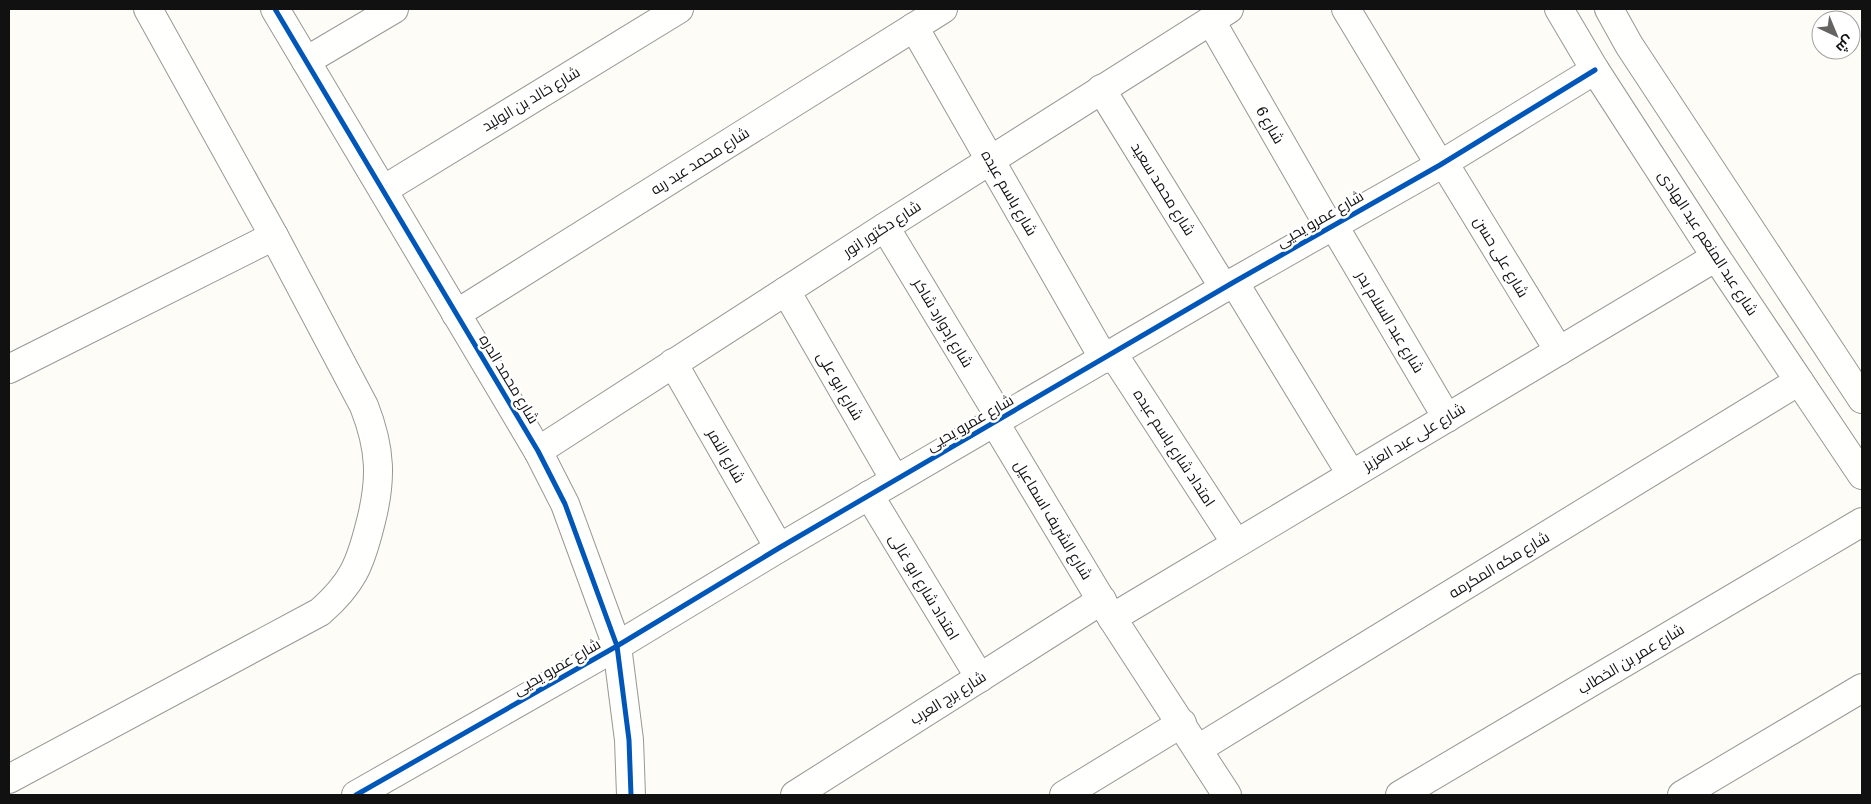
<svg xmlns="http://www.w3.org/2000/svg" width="1871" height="804" font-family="Literata,Cairo,serif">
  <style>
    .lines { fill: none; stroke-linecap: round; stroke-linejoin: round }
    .minor-casing { stroke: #979795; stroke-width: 30 }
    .minor { stroke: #fffffe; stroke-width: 28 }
    .cycleway-casing { stroke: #fff; stroke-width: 8 }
    .cycleway { stroke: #0057b8; stroke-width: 5 }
    .labels { text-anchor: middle; stroke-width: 5; stroke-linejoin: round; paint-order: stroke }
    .street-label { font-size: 15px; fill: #111; stroke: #fff }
  </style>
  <rect width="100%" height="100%" fill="#fdfcf7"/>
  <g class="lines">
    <g class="minor-casing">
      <g id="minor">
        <polyline points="275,9 538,451 565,504 617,646 629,740 631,795"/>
        <polyline points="1346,9 1440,165"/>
        <polyline points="1559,9 1595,70 1716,257 1862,475"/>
        <polyline points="1609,9 1629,45 1862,399"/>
        <polyline points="1211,21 1330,228"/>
        <polyline points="914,27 1104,359"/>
        <polyline points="306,61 394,9"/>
        <polyline points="1101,89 1224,288"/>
        <polyline points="1444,163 1559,351"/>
        <polyline points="383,190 679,9"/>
        <polyline points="1334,226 1447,418"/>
        <polyline points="885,227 1001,419"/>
        <polyline points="1234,282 1351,474"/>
        <polyline points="786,291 895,480"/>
        <polyline points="456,314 943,9"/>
        <polyline points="1113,354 1236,543"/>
        <polyline points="673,363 779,548"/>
        <polyline points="9,369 274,236"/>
        <polyline points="995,423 1112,618 1227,795"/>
        <polyline points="538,451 885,227 1229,9"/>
        <polyline points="869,495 980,678"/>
        <polyline points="1112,618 1716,257"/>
        <polyline points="1198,749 1799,381"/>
        <path d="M9 779 320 612C352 584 360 565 370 525 382 480 381 449 364 406L274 236 148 9"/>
        <polyline points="356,795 617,646 779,548 1234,282 1440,165 1595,70"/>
        <polyline points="795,795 1102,600"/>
        <polyline points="1064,795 1182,723"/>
        <polyline points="1400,795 1862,522"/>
        <polyline points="1682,795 1862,688"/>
      </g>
    </g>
    <use href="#minor" class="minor"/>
    <g class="cycleway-casing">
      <g id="cycleway">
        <polyline points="275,9 538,451 565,504 617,646 629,740 631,795"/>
        <polyline points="356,795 617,646 779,548 1234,282 1440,165 1595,70"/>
      </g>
    </g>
    <use href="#cycleway" class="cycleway"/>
  </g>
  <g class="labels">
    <g class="street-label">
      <text transform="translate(531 99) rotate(-31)" y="5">شارع خالد بن الوليد</text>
      <text transform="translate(1270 125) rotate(60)" y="5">شارع 6</text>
      <text transform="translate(700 161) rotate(-32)" y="5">شارع محمد عبد ربه</text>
      <text transform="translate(1163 189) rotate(58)" y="5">شارع محمد سعيد</text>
      <text transform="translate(1009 193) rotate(60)" y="5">شارع باسم عبده</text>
      <text transform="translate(1320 219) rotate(-30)" y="5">شارع عمرو يحيى</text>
      <text transform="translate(882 229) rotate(-33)" y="5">شارع دكتور انور</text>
      <text transform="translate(1708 243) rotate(57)" y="5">شارع عبد المنعم عبد الهادى</text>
      <text transform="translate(1501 257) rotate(59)" y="5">شارع على حسن</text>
      <text transform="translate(1390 322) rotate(59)" y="5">شارع عبد السلام بدر</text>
      <text transform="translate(943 323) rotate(59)" y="5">شارع إدوارد شاكر</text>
      <text transform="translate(509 379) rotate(59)" y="5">شارع محمد الدره</text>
      <text transform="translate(840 386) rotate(60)" y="5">شارع ابو على</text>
      <text transform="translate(970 423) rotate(-30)" y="5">شارع عمرو يحيى</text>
      <text transform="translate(1414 437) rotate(-31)" y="5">شارع على عبد العزيز</text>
      <text transform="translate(1174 448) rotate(57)" y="5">امتداد شارع باسم عبده</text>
      <text transform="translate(726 456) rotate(60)" y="5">شارع النمر</text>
      <text transform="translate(1053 520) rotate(59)" y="5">شارع الشريف اسماعيل</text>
      <text transform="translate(1499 565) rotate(-31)" y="5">شارع مكه المكرمه</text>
      <text transform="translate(924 587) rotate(59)" y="5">امتداد شارع ابو غالى</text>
      <text transform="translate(1631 659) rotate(-31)" y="5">شارع عمر بن الخطاب</text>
      <text transform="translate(557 667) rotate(-30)" y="5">شارع عمرو يحيى</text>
      <text transform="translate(948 698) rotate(-32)" y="5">شارع برج العرب</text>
    </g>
  </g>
  <rect width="1871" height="804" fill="none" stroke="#111111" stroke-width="20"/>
  <g transform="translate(1836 35) rotate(136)"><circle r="24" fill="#ffffff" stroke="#a0a0a0"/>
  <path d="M0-4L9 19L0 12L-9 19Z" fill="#646362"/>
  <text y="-8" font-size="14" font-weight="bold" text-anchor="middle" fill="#111111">ش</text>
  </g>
</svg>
